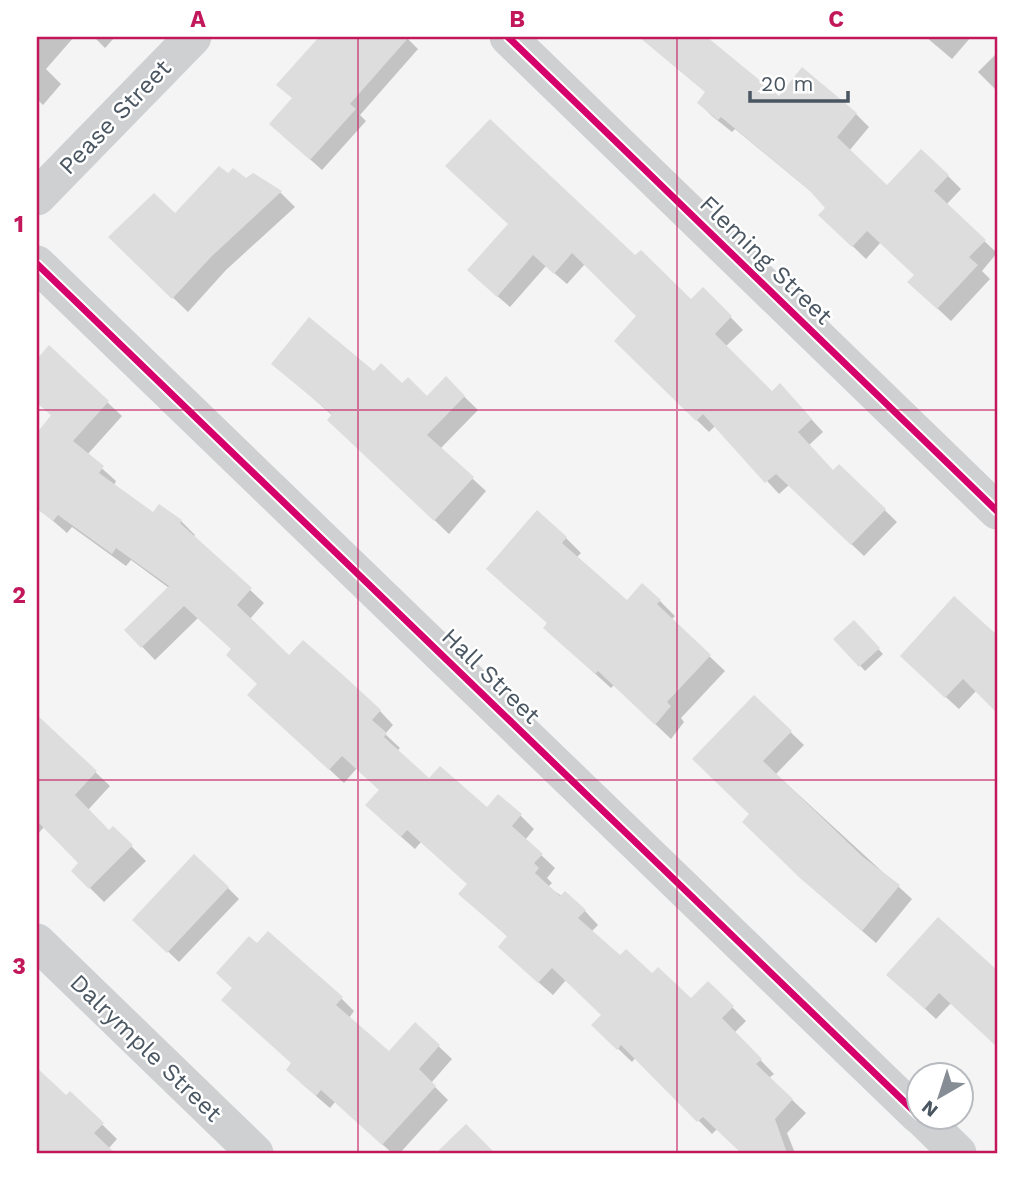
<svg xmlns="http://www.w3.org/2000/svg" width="1034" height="1190" font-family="'Work Sans',sans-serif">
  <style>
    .shadow { fill: #0003 }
    .building { fill: #ddddde }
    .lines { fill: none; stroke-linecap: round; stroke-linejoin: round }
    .street { stroke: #ced0d2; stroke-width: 37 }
    .cycleway-casing { stroke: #fff; stroke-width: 11 }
    .cycleway { stroke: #d6006c; stroke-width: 7 }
    .grid { fill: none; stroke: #c2185b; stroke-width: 2; stroke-opacity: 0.55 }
    .labels { text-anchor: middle; stroke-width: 5; stroke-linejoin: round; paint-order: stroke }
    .street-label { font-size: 24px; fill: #4a5661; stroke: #fff }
    .neatline { fill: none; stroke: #c2185b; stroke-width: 2.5 }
    .grid-label { font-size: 23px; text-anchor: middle; font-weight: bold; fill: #c2185b }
  </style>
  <rect width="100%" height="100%" fill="#f4f4f4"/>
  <g class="shadow">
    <polygon points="37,37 74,37 46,69 61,84 43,105 37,99"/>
    <polygon points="94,37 115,37 105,48"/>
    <polygon points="321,37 406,37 418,49 360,115 366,121 322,170 282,134 294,99 279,85"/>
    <polygon points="640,37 704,37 779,98 856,114 869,127 849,151 888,187 948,176 961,189 946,205 997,253 982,271 990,279 951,321 923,295 916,275 881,242 866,259 834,228 828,208 820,199 735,129 732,132 712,116 699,103 707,93"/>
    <polygon points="926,37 971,37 952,59"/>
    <polygon points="997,53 997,91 978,72"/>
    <polygon points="228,175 246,181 253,175 281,193 295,207 226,270 188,312 110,237 175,216"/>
    <polygon points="510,225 635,258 691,301 703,289 743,330 725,347 772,393 792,398 823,432 809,445 833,472 839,466 897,522 864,556 789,485 779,494 716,425 709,432 616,341 639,316 585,264 567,284 546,266 510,307 481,282"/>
    <polygon points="49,348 122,416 87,455 116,481 114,485 154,514 181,521 195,535 193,537 264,603 249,620 290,657 380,711 393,725 385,734 400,748 397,751 429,781 487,809 498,796 521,816 534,829 525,840 555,868 547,878 552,883 548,887 585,911 598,925 591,932 621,958 691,1000 708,983 746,1021 734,1033 774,1074 769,1078 806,1113 787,1133 795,1153 743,1153 717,1129 712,1134 636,1057 632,1062 607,1038 603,1015 566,980 553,995 513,960 508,937 460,894 469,884 421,842 415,849 381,819 380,790 357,768 344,783 263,708 259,684 233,650 198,618 155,660 126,630 169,588 131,560 126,566 72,527 67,533 37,507 42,494 37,490 37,436 52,416 37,402 37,362"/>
    <polygon points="273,363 374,373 427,399 446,379 478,410 440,449 486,491 449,534 343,433 333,416"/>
    <polygon points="566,538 581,553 576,558 627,602 660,601 675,616 671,620 725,671 681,718 684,722 671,739 614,685 611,688 560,642 549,624 503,584"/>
    <polygon points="954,598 997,637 997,711 977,690 959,709 915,669"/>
    <polygon points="854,623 883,654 865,671 836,639"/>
    <polygon points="754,697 804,745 776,774 912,899 876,943 817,892 744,822 752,815"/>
    <polygon points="37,717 110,786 87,811 109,832 113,828 146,861 104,902 73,871 81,864 44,827 37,835"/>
    <polygon points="228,888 239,899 179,962 135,920"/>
    <polygon points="985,965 997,977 997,1046 951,1003 936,1019 905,990"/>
    <polygon points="341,998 354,1011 349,1018 389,1053 415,1024 452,1059 431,1083 448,1100 400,1153 392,1153 335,1102 330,1108 301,1083 293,1064 237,1013"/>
    <polygon points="37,1070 66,1097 70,1093 117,1139 108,1149 112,1153 37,1153"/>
  </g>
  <g class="building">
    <polygon points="319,37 409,37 350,104 356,109 310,160 269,124 292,98 276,85"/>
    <polygon points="639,37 707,37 779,96 802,67 857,113 837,137 887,185 921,149 949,175 934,191 986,240 969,257 978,265 937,309 907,282 914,275 867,231 852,247 818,215 825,208 810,191 721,117 718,120 697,103 705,92"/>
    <polygon points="490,119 635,255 641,250 691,299 703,287 732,316 715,334 772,391 780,383 812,419 798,432 833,470 839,464 886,509 851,545 776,474 765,483 703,414 696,421 614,341 636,316 572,253 554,274 533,255 497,297 467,270 508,224 445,166"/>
    <polygon points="219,166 228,173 233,168 246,178 253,173 282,191 212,256 172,299 108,237 154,193 175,213"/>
    <polygon points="309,317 374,371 381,363 402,383 408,377 427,396 446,376 465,396 427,435 474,477 434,521 327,420 332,414 271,364"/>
    <polygon points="49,345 109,401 73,441 104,466 99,473 153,512 159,504 182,520 180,523 252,588 237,605 289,655 303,640 343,675 381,710 372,720 387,733 384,737 429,778 440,766 487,807 498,794 522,814 512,826 543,854 534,863 539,868 535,873 560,896 565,891 586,910 578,918 620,955 626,949 652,973 658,967 691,998 708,981 734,1006 722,1018 762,1059 756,1064 793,1099 775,1119 787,1153 741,1153 703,1117 697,1122 621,1045 617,1050 591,1025 601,1015 552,968 538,983 498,947 507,936 458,894 467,884 407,830 401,837 365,805 379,790 342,756 329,770 247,695 257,684 226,655 231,649 184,606 141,648 124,630 169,586 116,548 112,554 58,515 53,521 37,509 37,433 51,415 37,403 37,359"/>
    <polygon points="537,510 567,537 562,543 627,600 642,583 661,600 657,604 711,655 667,702 671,706 655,725 598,671 595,674 543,628 547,623 486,569"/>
    <polygon points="954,596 997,635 997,713 963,679 945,698 900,656"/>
    <polygon points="854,620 880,648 859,667 833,639"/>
    <polygon points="754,695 792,731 763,761 863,857 900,885 862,931 801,879 742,822 749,814 692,759"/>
    <polygon points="37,715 97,771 75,795 109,830 113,826 133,845 89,889 71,871 78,863 37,821"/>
    <polygon points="194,854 229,887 167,953 132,920"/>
    <polygon points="938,917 997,970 997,1047 939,993 925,1009 886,975"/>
    <polygon points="268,931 343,997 336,1005 389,1051 415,1022 440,1045 419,1069 436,1086 382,1145 321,1090 316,1096 286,1070 291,1063 221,1000 232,988 216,973 249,936 257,943"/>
    <polygon points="37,1068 66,1095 70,1091 104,1123 94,1133 115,1153 37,1153"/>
    <polygon points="466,1124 495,1153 436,1153"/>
  </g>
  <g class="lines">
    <g class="street">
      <polyline points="508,37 997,511"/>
      <polyline points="37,197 193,37"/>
      <polyline points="37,264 918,1115"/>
      <polyline points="37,942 255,1153"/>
      <polyline points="920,1116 958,1153"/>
    </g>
    <g class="cycleway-casing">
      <g id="cycleway">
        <polyline points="508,37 997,511"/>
        <polyline points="37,264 918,1115"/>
      </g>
    </g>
    <use href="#cycleway" class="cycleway"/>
  </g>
  <path class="grid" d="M358 37V1153M677 37V1153M37 410H997M37 780H997"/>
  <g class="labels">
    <g class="street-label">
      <text transform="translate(115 117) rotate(-46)" y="8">Pease Street</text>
      <text transform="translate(766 260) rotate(44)" y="8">Fleming Street</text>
      <text transform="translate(491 676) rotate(44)" y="8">Hall Street</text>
      <text transform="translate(146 1048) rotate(44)" y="8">Dalrymple Street</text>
    </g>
  </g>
  <rect width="1034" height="1190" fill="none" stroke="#ffffff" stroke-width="77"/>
  <g transform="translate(940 1096) rotate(219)"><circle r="33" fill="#ffffff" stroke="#b7bbc0" stroke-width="2"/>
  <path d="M0-5L12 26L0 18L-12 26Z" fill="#868d94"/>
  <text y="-10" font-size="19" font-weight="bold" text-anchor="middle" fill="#4a5661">N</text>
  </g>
  <path d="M750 91v10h98v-10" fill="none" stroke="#4a5661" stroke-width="3.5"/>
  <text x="761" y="91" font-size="21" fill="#4a5661" stroke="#ffffff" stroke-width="5" paint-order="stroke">20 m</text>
  <rect x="38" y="38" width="958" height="1114" class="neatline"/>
  <g class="grid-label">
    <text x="198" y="27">A</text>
    <text x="517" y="27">B</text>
    <text x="836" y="27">C</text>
    <text x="19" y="232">1</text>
    <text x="19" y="603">2</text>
    <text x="19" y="974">3</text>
  </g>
</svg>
